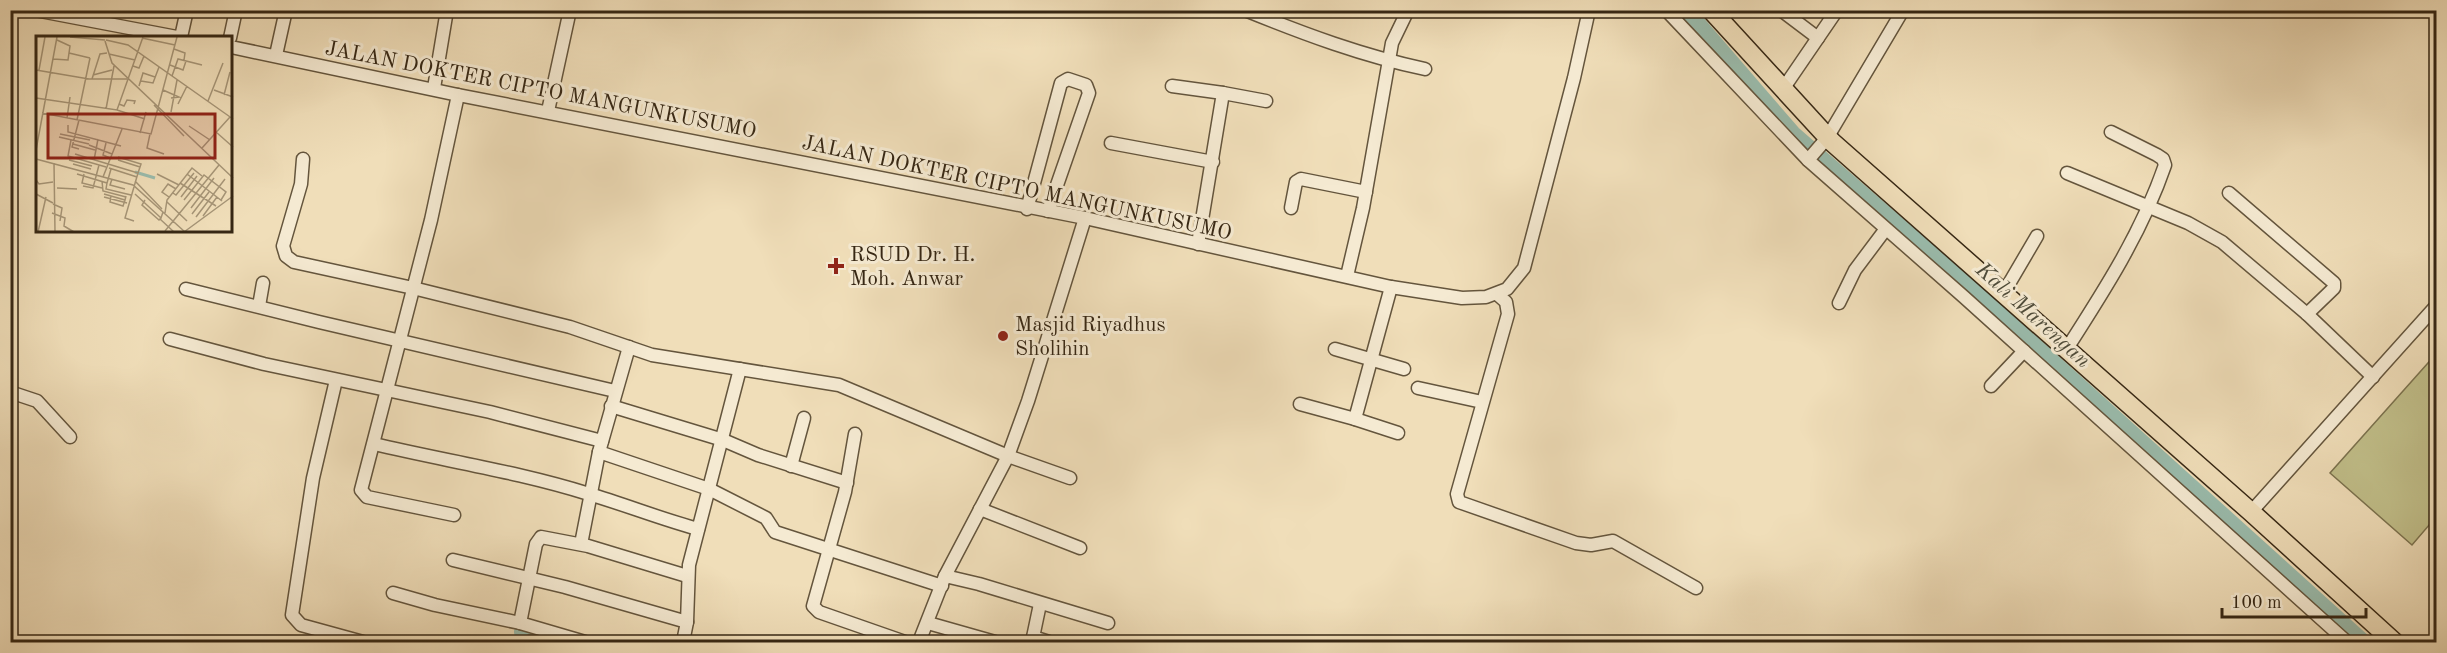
<svg xmlns="http://www.w3.org/2000/svg" width="2447" height="653" font-family="'Old Standard TT',serif">
  <style>
    .green { fill: #c1bf8a; stroke: #7c734f; stroke-width: 1.5 }
    .lines { fill: none; stroke-linecap: round; stroke-linejoin: round }
    .river { stroke: #9abcad; stroke-width: 18 }
    .minor-casing { stroke: #64553d; stroke-width: 15 }
    .highway-casing { stroke: #362714; stroke-width: 21 }
    .minor { stroke: #f5ead2; stroke-width: 12 }
    .highway { stroke: #f0deb9; stroke-width: 18 }
    .poi-dot { fill: #8f2418; stroke: #f5ead2; stroke-width: 2 }
    .labels { text-anchor: middle; stroke-width: 6; stroke-linejoin: round; paint-order: stroke }
    .street-label { font-size: 21px; fill: #362714; stroke: #f5ead2 }
    .poi-label { font-size: 21px; fill: #362714; stroke: #f5ead2; text-anchor: start }
    .water-label { font-size: 22px; font-style: italic; fill: #4f4c3a; stroke: #f5ead2 }
    .inset-river { fill: none; stroke: #9abcad; stroke-width: 3 }
    .inset-road { fill: none; stroke: #a69577; stroke-width: 1.5 }
    .view { fill: #8f2418; fill-opacity: 0.15; stroke: #8f2418; stroke-width: 3 }
    .inset-edge { fill: none; stroke: #362714; stroke-width: 3 }
  </style>
  <rect width="100%" height="100%" fill="#f0deb9"/>
  <filter id="stains"><feTurbulence type="fractalNoise" baseFrequency=".00333" numOctaves="4"/><feColorMatrix values="0 0 0 0 .2 0 0 0 0 .09 0 0 0 0 .02 0 0 0 .5 -.17"/></filter>
  <radialGradient id="worn" r=".72"><stop offset=".6" stop-color="#630" stop-opacity="0"/><stop offset="1" stop-color="#630" stop-opacity=".3"/></radialGradient>
  <polygon class="green" points="2436,354 2436,517 2412,545 2330,473"/>
  <g class="lines">
    <g class="river">
      <polyline points="1685,10 1792,134 1972,290 2362,642"/>
      <polyline points="523,632 558,642"/>
    </g>
    <g class="minor-casing">
      <g id="minor">
        <polyline points="35,10 182,38"/>
        <path d="M1245 10C1304 34 1363 56 1425 69"/>
        <polyline points="1666,10 1808,160 1964,297 2347,642"/>
        <polyline points="1781,10 1818,38"/>
        <polyline points="181,37 187,10"/>
        <polyline points="230,38 236,10"/>
        <polyline points="231,47 458,95 1085,218 1391,287 1462,298 1486,297 1507,289 1524,268 1574,78 1589,10"/>
        <polyline points="276,55 286,10"/>
        <polyline points="1172,86 1223,93 1198,244"/>
        <polyline points="434,88 447,10"/>
        <polyline points="1783,89 1837,10"/>
        <polyline points="1223,93 1266,101"/>
        <polyline points="548,111 570,10"/>
        <polyline points="1111,143 1213,162"/>
        <polyline points="303,159 301,184 283,246 286,256 294,262 413,288 570,327 652,355 839,385 1008,456 1070,478"/>
        <polyline points="1808,160 1827,138 1903,10"/>
        <polyline points="2067,173 2188,223 2222,242 2307,314 2373,377"/>
        <polyline points="2229,193 2334,283 2334,288 2307,314"/>
        <polyline points="1291,208 1296,182 1301,179 1366,192"/>
        <polyline points="1027,209 1061,83 1068,79 1086,85 1089,93 1048,211"/>
        <polyline points="1347,276 1363,208 1392,43 1408,10"/>
        <polyline points="186,289 319,322 615,391"/>
        <polyline points="1497,294 1506,302 1508,314 1457,494 1459,502 1576,543 1591,545 1613,541 1696,588"/>
        <polyline points="2003,294 2037,236"/>
        <polyline points="1839,303 1855,270 1885,230"/>
        <polyline points="259,306 263,283"/>
        <polyline points="170,339 264,364 490,412 602,441"/>
        <polyline points="1335,349 1404,369"/>
        <path d="M2066 350C2104 291 2142 232 2165 165L2163 159 2157 155 2111 132"/>
        <polyline points="336,380 313,478 292,615 301,625 363,642"/>
        <polyline points="1991,386 2024,351"/>
        <polyline points="1418,388 1482,402"/>
        <polyline points="10,392 37,401 70,437"/>
        <polyline points="1300,404 1355,419 1391,287"/>
        <polyline points="611,406 723,440 758,455 847,483"/>
        <polyline points="1355,419 1398,433"/>
        <polyline points="855,434 845,492 813,606 819,612 905,642"/>
        <path d="M374 444C446 461 519 472 589 494 626 505 661 519 698 529"/>
        <polyline points="599,452 709,489 766,518 775,532 942,586"/>
        <polyline points="791,466 804,418"/>
        <polyline points="980,509 1080,548"/>
        <polyline points="2251,512 2436,306"/>
        <polyline points="454,515 367,497 361,490 431,220 458,95"/>
        <polyline points="581,544 599,452 629,347"/>
        <polyline points="453,560 565,587 687,622"/>
        <polyline points="945,576 979,584 1108,623"/>
        <polyline points="393,593 435,605 520,623 585,642"/>
        <polyline points="520,623 536,544 541,537 588,546 687,576"/>
        <polyline points="928,623 995,642"/>
        <polyline points="1033,637 1049,642"/>
        <polyline points="529,642 531,642"/>
        <polyline points="683,642 687,622 689,565 740,369"/>
        <polyline points="919,642 945,576 1008,456 1028,401 1085,218"/>
        <polyline points="1032,642 1040,604"/>
      </g>
    </g>
    <g class="highway-casing">
      <polyline id="highway" points="1711,10 1832,142 2251,512 2394,642"/>
    </g>
    <use href="#minor" class="minor"/>
    <use href="#highway" class="highway"/>
  </g>
  <g class="poi-dot">
    <path d="M833 257h6v6h6v6h-6v6h-6v-6h-6v-6h6z"/>
    <circle cx="1003" cy="336" r="6"/>
  </g>
  <g class="labels">
    <g class="street-label">
      <text transform="translate(541 89) rotate(11)" y="7">JALAN DOKTER CIPTO MANGUNKUSUMO</text>
      <text transform="translate(1017 187) rotate(12)" y="7">JALAN DOKTER CIPTO MANGUNKUSUMO</text>
    </g>
    <g class="poi-label">
      <text x="850" y="261">RSUD Dr. H.<tspan x="850" dy="24">Moh. Anwar</tspan></text>
      <text x="1015" y="331">Masjid Riyadhus<tspan x="1015" dy="24">Sholihin</tspan></text>
    </g>
    <g class="water-label">
      <text transform="translate(2034 314) rotate(42)" y="8">Kali Marengan</text>
    </g>
  </g>
  <g transform="translate(36 36)">
    <rect width="196" height="196" fill="#f0deb9"/>
    <path class="inset-river" d="M99 136 119 142"/>
    <path class="inset-road" d="M34 1 69 4M106 2 139 9M70 4 92 9 197 83M69 5 76 27 197 142M138 13 149 17 148 24M33 17 54 22M73 18 99 24M17 23 32 24 34 10 21 4M134 29 147 34 150 25M97 30 103 32 108 20M0 34 53 43H91M3 34 9 1M57 39 76 34M136 40 142 23 166 29M56 43 64 18 71 17M105 45 117 47 123 31M103 50 107 37 119 41M127 54 143 61 135 62M178 54 197 61M188 59 194 36M0 62 81 74 107 1M172 65 187 27M83 68 88 70 91 64 99 65 98 68M142 68 151 50M118 69 148 100M70 73 78 30M81 74 109 83M135 76 141 44M6 77 115 98 141 1M31 82 34 61M41 84 54 22M32 89V96L85 110M153 90 174 104M180 96 197 111M104 97 110 76M24 98 54 104M114 98 111 112 128 118M23 101 53 108M35 104 32 120 70 131M70 107 67 119 74 122M37 108 59 114M53 109 76 118M166 112 194 81M43 113 36 111 43 84M0 114 21 1M39 118 102 137 89 182 98 185M82 121 105 128 102 137M0 123 97 149 149 196M33 124 56 130M58 124 62 103M82 124 104 131M18 127 19 196M37 128 55 133M73 132 101 141M41 138 71 147 75 133M48 138 46 147 66 152M121 138 143 149M151 138 186 165M67 141 86 93M76 143 74 149 89 153M0 144 3 148 17 146M66 145 67 155 90 161M99 145 126 173M71 147 70 153 95 159M144 147 180 170M47 150 57 152 63 129M21 152 41 153M137 157 140 159 158 137M0 158 17 167M68 158 89 164 90 160M99 158 125 182 127 176M75 160 74 166 87 170 89 164M68 161 91 167M133 161 126 156 132 148 140 153M145 161 161 140M109 164 106 169 123 184 125 182M148 164 168 139 190 156 185 164M131 166 151 185M17 168 26 172 24 185M155 172 178 142M16 177 29 182 28 190 38 196M129 177 131 164 156 132 166 140M156 178 173 156M167 180 181 161M160 181 189 143M124 183 138 196M129 195 183 129M2 196 10 161M148 196 197 160"/>
    <path class="view" d="M12 78H179V122H12Z"/>
    <rect width="196" height="196" class="inset-edge"/>
  </g>
  <rect width="2447" height="653" fill="none" stroke="#f0deb9" stroke-width="36"/>
  <rect x="12" y="12" width="2423" height="629" fill="none" stroke="#362714" stroke-width="3"/>
  <rect x="18" y="18" width="2411" height="617" fill="none" stroke="#362714" stroke-width="1.5"/>
  <path d="M2222 608v9h144v-9" fill="none" stroke="#362714" stroke-width="3"/>
  <text x="2231" y="608" font-size="18" fill="#362714" stroke="#f5ead2" stroke-width="4.5" paint-order="stroke">100 m</text>
  <rect width="100%" height="100%" filter="url(#stains)"/>
  <rect width="100%" height="100%" fill="url(#worn)"/>
</svg>
